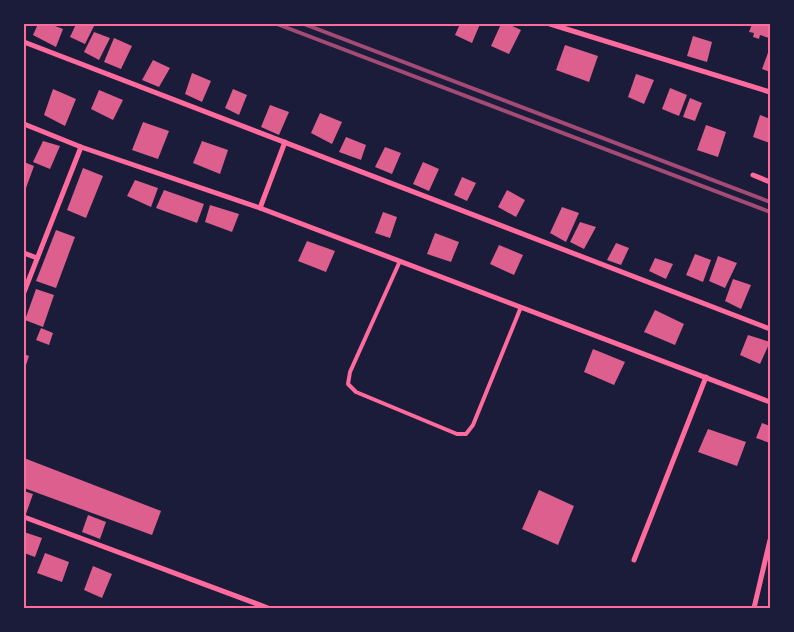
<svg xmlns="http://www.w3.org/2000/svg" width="794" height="632" font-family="'Nunito Sans',sans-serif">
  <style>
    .building { fill: #dd5f8e }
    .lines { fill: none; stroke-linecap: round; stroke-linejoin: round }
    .service { stroke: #ff6b9d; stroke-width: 4 }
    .minor { stroke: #ff6b9d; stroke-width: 5 }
    .rail { stroke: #a44b75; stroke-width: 4 }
    .neatline { fill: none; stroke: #ff6b9d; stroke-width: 2 }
  </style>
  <rect width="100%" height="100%" fill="#1b1b3a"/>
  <g class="building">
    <polygon points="38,24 50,24 63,29 56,47 33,35"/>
    <polygon points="76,24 95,24 85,44 70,37"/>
    <polygon points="460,24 480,24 472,43 455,35"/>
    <polygon points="501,24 508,24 521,30 509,54 491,46"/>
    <polygon points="752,24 770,24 769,38 760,35 759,39 753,37 754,33 749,32"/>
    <polygon points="94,32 110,38 99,60 84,52"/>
    <polygon points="693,36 712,42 707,62 687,56"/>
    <polygon points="114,38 132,46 121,69 104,62"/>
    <polygon points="565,45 598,56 589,82 556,70"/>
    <polygon points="769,50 770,50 770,72 762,69"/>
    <polygon points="153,60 170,68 159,87 142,80"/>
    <polygon points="192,73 211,81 202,102 185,94"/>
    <polygon points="636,74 654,80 644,104 628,97"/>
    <polygon points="670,88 687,95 679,116 662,109"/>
    <polygon points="53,89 76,99 65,126 44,115"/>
    <polygon points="233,89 247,95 239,115 225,108"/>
    <polygon points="99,90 123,100 113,120 91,109"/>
    <polygon points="690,98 702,103 695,121 683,117"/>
    <polygon points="270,105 289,112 279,135 261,127"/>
    <polygon points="320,113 342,122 332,144 311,133"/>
    <polygon points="760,115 770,119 770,143 753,137"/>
    <polygon points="143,122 169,131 158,159 132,150"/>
    <polygon points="706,125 726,132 718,157 697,150"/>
    <polygon points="346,137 366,145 361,160 339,152"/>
    <polygon points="43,141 60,146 50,169 33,162"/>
    <polygon points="202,141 228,150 220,174 193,163"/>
    <polygon points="385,147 401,153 392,174 375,167"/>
    <polygon points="24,162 34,166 26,188 24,187"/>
    <polygon points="423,162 439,169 429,191 413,184"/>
    <polygon points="83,168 103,176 86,218 67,210"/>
    <polygon points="462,177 476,183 467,201 454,195"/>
    <polygon points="135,180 158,188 151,207 127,196"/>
    <polygon points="164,190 204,204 197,223 156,208"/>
    <polygon points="507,190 525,200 516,217 498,207"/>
    <polygon points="210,205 239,214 232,232 205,222"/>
    <polygon points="562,207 579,213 566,242 550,233"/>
    <polygon points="383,212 397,217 390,238 375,233"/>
    <polygon points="580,222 596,227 584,249 570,242"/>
    <polygon points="56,230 75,237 56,288 36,281"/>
    <polygon points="435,233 459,242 451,262 427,254"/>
    <polygon points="307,241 335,251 326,272 298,261"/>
    <polygon points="616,243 629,248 621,265 607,260"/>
    <polygon points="499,245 523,255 514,275 490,264"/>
    <polygon points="695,254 711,260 703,282 686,275"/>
    <polygon points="718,256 737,263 725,288 709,281"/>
    <polygon points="655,258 673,264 666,279 649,271"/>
    <polygon points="733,279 751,285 741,309 725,301"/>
    <polygon points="36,289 54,295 43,327 25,320"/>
    <polygon points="655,310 684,324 675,345 644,332"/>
    <polygon points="41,328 53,333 49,345 36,340"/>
    <polygon points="748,335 770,342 760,364 740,355"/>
    <polygon points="593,349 625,362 614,385 584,372"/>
    <polygon points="24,354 29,356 24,371"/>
    <polygon points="762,423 770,426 770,443 756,438"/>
    <polygon points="708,429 746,442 737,466 698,452"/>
    <polygon points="24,458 161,511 152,535 24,488"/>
    <polygon points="539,490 574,506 558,545 522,529"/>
    <polygon points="24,491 33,494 26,514 24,513"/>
    <polygon points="88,515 106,522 100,539 82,532"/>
    <polygon points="24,532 42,538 35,557 24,553"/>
    <polygon points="45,553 69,562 62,582 37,573"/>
    <polygon points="93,566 112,574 102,598 84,590"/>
  </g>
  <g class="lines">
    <polyline class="service" points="400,261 350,372 348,384 356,392 457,434 466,434 473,425 521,307"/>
    <g class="minor">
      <polyline points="550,24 770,92"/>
      <polyline points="24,42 770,329"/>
      <polyline points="24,124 81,147 260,208 770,402"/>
      <polyline points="753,175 770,182"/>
      <polyline points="260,208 285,142"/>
      <polyline points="24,253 37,258"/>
      <polyline points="24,292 81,147"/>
      <polyline points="24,517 268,608"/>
      <polyline points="634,560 706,377"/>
      <polyline points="754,608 770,540"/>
    </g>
    <g class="rail">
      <polyline points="277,24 770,212"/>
      <polyline points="304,24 770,202"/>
    </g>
  </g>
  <rect width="794" height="632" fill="none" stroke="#1b1b3a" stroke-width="50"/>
  <rect x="25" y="25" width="744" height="582" class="neatline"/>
</svg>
